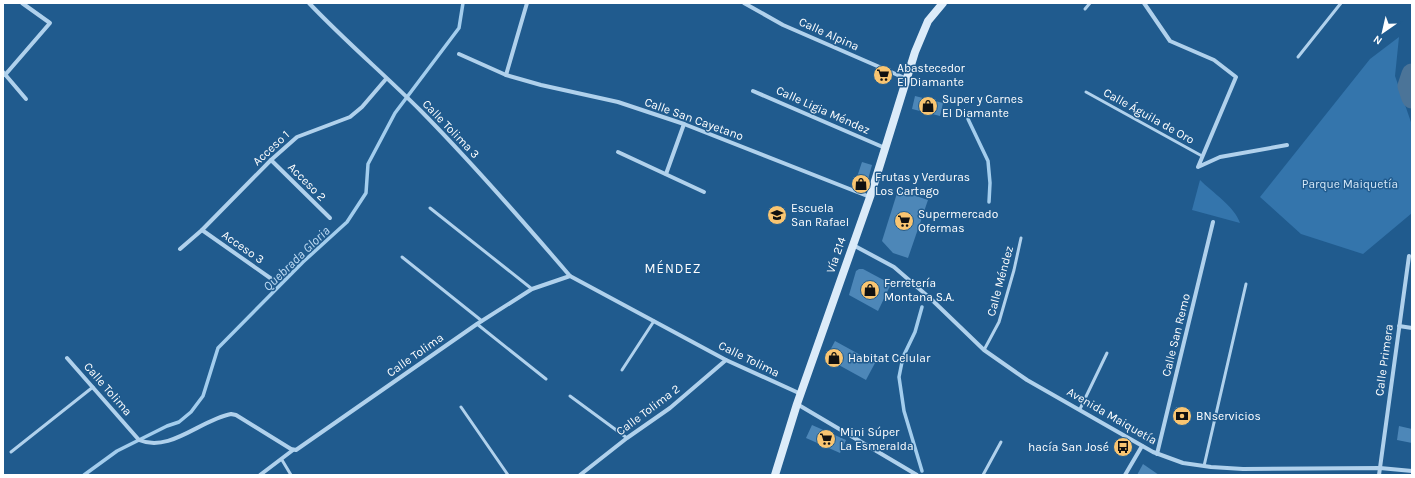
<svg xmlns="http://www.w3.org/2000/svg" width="1415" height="478" font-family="Karla,sans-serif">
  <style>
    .green { fill: #3475ac }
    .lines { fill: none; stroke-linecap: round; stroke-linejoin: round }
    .stream { stroke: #a3cded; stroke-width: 3.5 }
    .river { stroke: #4b7498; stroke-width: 21 }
    .building { fill: #4d87b8 }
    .service { stroke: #b0d1ec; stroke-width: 3 }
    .minor { stroke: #b0d1ec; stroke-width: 4 }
    .secondary { stroke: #dbebf9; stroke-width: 8 }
    .labels { text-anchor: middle; stroke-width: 3; stroke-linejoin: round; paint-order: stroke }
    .street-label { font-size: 12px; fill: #fff; stroke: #205b8e }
    .poi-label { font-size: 12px; fill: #fff; stroke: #205b8e; text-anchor: start }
    .park-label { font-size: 12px; fill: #d5e9f9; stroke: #205b8e }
    .water-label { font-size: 13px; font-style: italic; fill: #bcdaf3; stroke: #205b8e }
    .neighbourhood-label { font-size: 13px; letter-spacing: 1px; fill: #fff; stroke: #205b8e }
  </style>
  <rect width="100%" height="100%" fill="#205b8e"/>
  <g class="green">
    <polygon points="1399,37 1395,76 1412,125 1412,213 1363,254 1301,234 1260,197 1370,59"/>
    <path d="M1200 180C1212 192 1235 207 1240 223L1192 210Z"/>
  </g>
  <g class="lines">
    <g class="stream">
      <polyline points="968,119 988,161 990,183 989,202"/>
      <polyline points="922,471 904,411 899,377 903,357 915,332 922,307"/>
      <polyline points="84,475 117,451 167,426 179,422 191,412 203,396 218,348 303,262 347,222 366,193 368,164 395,113 459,28 463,3"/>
    </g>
    <polyline class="river" points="1412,74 1408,86 1412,98"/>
  </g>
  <g class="building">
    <polygon points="915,96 943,103 940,116 912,109"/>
    <polygon points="862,162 872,165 865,190 854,186"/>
    <polygon points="898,190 928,200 908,258 893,253 882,241"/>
    <polygon points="859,269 863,269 891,284 878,311 849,295 856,271"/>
    <polygon points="835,341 875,363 866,380 826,358"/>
    <polygon points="1176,407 1191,411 1188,424 1183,425 1173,421"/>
    <polygon points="812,425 846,440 840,453 806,438"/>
    <polygon points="1399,426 1412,429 1412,443 1397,440"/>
    <polygon points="1143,464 1159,475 1137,475"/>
  </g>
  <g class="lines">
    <g class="service">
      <polyline points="1085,9 1090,3"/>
      <polyline points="1298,57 1341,3"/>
      <polyline points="1086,92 1202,156"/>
      <polyline points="430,208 532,289"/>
      <polyline points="402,257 482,321"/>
      <polyline points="477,324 546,379"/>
      <polyline points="984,350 999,322 1014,270 1021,238"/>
      <polyline points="622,370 654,321"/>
      <polyline points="570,396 627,438"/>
      <polyline points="461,407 508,475"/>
      <polyline points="1080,409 1107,353"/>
      <polyline points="11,452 93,387"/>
      <polyline points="282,460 291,475"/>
      <polyline points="1204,466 1246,284"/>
      <polyline points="983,475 1001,442"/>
    </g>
    <g class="minor">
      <path d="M309 3C345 41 384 74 421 111 473 164 522 220 570 276"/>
      <polyline points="744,3 783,25 907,79"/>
      <polyline points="1144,3 1170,41 1214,60 1236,77 1198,167 1220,157 1287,145"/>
      <polyline points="459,54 506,75 541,85 618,102 684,124 870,197"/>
      <polyline points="3,72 26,99"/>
      <polyline points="5,75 50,23 22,3"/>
      <polyline points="506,75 527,3"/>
      <polyline points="753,91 885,148"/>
      <polyline points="618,152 704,192"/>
      <polyline points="271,160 330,218"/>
      <polyline points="666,174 684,124"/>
      <polyline points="202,230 273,280"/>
      <polyline points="853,245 894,267 931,299 984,350 1027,380 1153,452 1183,463 1211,467 1243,469 1380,468 1412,471"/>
      <polyline points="180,249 202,230 271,160 297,137 350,117 362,107 386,79"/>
      <polyline points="1399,326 1412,328"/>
      <path d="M67 358 139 440C170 453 200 420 231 414L236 415 291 449 296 450 477 324 532 289 570 276 726 360 801 394"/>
      <polyline points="797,404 917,475"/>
      <polyline points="1157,454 1213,222"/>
      <polyline points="260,475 293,450"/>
      <polyline points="580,475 627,438 670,408 726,360"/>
      <polyline points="1125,475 1142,446"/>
      <polyline points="1379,475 1409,256"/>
    </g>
    <polyline class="secondary" points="775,475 797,404 870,197 915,52 928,21 943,3"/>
  </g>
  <defs>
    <g id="supermarket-disc" transform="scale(1)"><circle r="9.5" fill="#f9c571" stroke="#205b8e"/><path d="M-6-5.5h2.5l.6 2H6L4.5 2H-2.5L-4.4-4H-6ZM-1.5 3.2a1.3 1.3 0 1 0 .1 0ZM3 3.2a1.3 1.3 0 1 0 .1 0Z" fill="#111"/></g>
    <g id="shop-disc" transform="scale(1)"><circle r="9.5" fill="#f9c571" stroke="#205b8e"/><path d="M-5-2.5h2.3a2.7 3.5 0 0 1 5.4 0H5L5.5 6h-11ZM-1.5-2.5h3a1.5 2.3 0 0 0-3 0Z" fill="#111"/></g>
    <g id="school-disc" transform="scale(1)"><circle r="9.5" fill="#f9c571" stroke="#205b8e"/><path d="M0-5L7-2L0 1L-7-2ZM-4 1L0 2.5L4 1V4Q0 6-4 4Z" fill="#111"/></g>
    <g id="bank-disc" transform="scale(1)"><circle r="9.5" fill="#f9c571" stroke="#205b8e"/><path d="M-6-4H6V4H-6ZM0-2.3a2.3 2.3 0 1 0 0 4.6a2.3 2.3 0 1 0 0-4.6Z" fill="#111"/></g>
    <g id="bus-disc" transform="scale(1)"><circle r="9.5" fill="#f9c571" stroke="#205b8e"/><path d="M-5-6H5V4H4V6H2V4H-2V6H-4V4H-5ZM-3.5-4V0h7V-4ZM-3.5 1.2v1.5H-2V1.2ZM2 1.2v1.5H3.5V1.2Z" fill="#111"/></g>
  </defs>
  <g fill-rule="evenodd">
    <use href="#supermarket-disc" x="883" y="75"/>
    <use href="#shop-disc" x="928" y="106"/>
    <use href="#shop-disc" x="861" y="184"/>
    <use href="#school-disc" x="777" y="215"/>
    <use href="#supermarket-disc" x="904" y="221"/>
    <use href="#shop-disc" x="870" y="290"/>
    <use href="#shop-disc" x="834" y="358"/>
    <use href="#bank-disc" x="1182" y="416"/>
    <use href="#supermarket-disc" x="826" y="439"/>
    <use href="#bus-disc" x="1123" y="447"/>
  </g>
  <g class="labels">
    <g class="street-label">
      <text transform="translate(829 34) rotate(24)" y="4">Calle Alpina</text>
      <text transform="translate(823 110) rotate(24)" y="4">Calle Ligia Méndez</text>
      <text transform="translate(1149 116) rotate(29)" y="4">Calle Águila de Oro</text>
      <text transform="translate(694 119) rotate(20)" y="4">Calle San Cayetano</text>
      <text transform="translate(451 129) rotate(46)" y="4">Calle Tolima 3</text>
      <text transform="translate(271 148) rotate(-43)" y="4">Acceso 1</text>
      <text transform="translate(307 182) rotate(45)" y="4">Acceso 2</text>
      <text transform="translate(243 247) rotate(35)" y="4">Acceso 3</text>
      <text transform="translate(836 255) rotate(-71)" y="4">Vía 214</text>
      <text transform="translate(1000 281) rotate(-75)" y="4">Calle Méndez</text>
      <text transform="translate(1176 335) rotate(-76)" y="4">Calle San Remo</text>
      <text transform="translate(415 355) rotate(-35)" y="4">Calle Tolima</text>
      <text transform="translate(749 359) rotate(26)" y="4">Calle Tolima</text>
      <text transform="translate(1384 360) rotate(-82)" y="4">Calle Primera</text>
      <text transform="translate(108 389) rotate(49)" y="4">Calle Tolima</text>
      <text transform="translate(648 410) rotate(-37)" y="4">Calle Tolima 2</text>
      <text transform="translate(1112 416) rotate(30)" y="4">Avenida Maiquetía</text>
    </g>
    <g class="poi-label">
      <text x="897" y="72">Abastecedor<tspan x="897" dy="14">El Diamante</tspan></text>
      <text x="942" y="103">Super y Carnes<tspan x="942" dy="14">El Diamante</tspan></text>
      <text x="875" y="181">Frutas y Verduras<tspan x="875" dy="14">Los Cartago</tspan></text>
      <text x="791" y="212">Escuela<tspan x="791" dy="14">San Rafael</tspan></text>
      <text x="918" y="218">Supermercado<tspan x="918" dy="14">Ofermas</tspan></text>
      <text x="884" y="287">Ferretería<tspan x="884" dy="14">Montana S.A.</tspan></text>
      <text x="848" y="362">Habitat Celular</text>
      <text x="1196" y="420">BNservicios</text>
      <text x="840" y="436">Mini Súper<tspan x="840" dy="14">La Esmeralda</tspan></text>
      <text x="1109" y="451" text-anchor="end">hacía San José</text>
    </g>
    <g class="park-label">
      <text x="1350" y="188">Parque Maiquetía</text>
    </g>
    <g class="water-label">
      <text transform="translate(296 258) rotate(-44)" y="5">Quebrada Gloria</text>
    </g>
    <g class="neighbourhood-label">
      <text x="673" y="273">MÉNDEZ</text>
    </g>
  </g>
  <rect width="1415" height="478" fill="none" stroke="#ffffff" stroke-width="8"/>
  <g transform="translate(1383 32) rotate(214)" stroke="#205b8e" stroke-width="3" paint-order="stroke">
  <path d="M0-3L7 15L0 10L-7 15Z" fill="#ffffff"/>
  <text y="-6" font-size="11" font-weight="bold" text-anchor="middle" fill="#ffffff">N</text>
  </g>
</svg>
